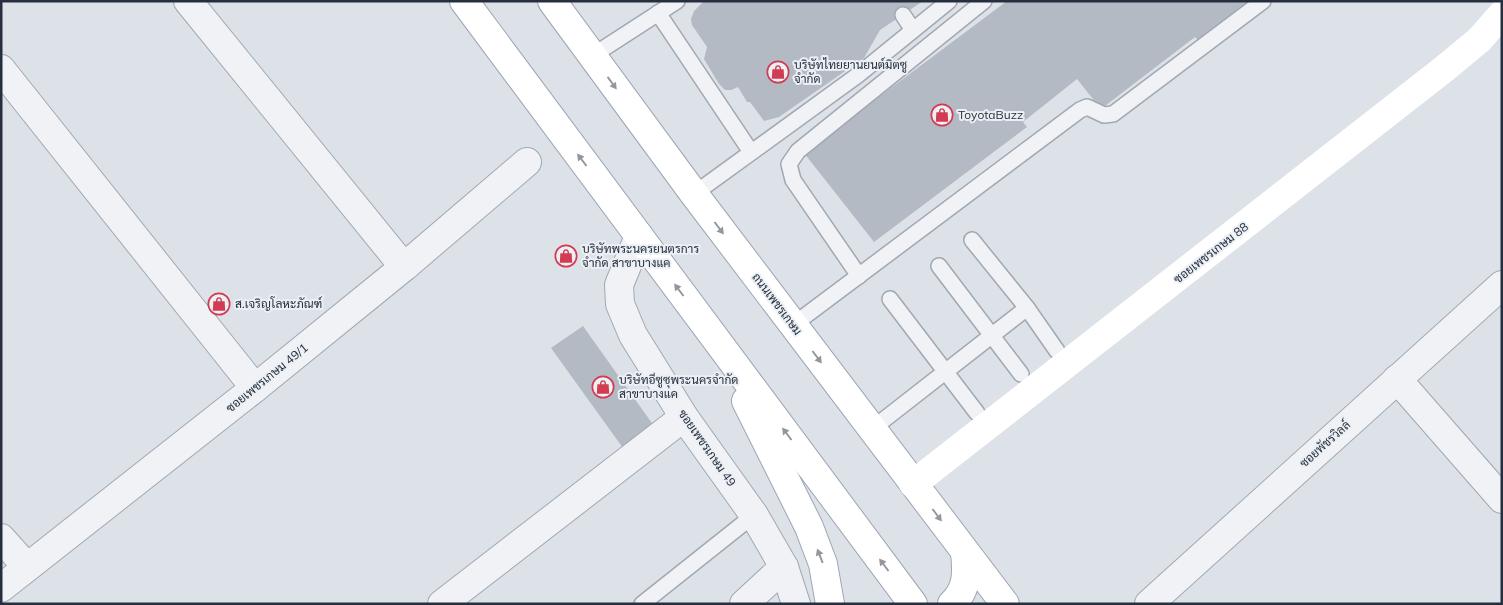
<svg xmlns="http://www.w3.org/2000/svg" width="1503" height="605" font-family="Mulish,Sarabun,sans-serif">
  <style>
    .building { fill: #b4bac4 }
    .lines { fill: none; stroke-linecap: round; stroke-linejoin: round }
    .lane-casing { stroke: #a2a8b2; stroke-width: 18 }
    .street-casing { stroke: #a2a8b2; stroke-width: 30 }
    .primary-casing { stroke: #9ca5b4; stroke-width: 30 }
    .lane { stroke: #f0f2f6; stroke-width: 15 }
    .street { stroke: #f0f2f6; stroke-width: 28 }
    .secondary { stroke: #fff; stroke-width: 28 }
    .primary { stroke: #fff; stroke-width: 28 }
    .oneway { fill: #92979e }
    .labels { text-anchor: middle; stroke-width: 4; stroke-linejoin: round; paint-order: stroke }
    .poi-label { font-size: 12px; fill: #262f3e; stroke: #ecf0f5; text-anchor: start }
    .street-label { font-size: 12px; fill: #262f3e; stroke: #ecf0f5 }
  </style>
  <rect width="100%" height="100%" fill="#dde1e8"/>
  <g class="building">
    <polygon points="704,1 923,1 880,30 864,58 779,117 764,121 750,102 747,102 738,87 731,90 725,90 719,84 704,59 707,47 692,25 691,19 694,11"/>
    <polygon points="1007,1 1256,1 1201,43 1195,37 1101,109 1077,79 1023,122 1027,127 874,242 804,153"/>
    <polygon points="583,326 654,426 623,448 551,348"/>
  </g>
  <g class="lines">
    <g class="lane-casing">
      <g id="lane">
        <polyline points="658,13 751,152"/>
        <polyline points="903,15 913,30"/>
        <polyline points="592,56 677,1"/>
        <polyline points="694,194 858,75 949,1"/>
        <polyline points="972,240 1027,308 1057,351"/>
        <polyline points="939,266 1021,374"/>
        <polyline points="859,276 793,180 789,164 798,151 984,1"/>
        <polyline points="890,299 977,413"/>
        <polyline points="793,325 1080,110 1087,107 1104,115 1113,114 1263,1"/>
        <polyline points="872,429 1027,308"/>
        <polyline points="642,604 754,515"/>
      </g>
    </g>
    <g class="street-casing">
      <g id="street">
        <polyline points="188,1 404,267"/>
        <polyline points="1,69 255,388"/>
        <polyline points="639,236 619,285 620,304 633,335 684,417 754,515 784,567 796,604"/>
        <polyline points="1397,379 1502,499"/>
        <polyline points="1,538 27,567"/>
        <polyline points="1,588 255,388 404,267 527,162"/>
        <polyline points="442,604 684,417"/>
        <polyline points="744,604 784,567"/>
        <polyline points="1149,604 1502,285"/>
      </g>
    </g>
    <g class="primary-casing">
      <g id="primary">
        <polyline points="464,1 913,604"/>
        <polyline points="552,1 694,194 1005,604"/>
        <polyline points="746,401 809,527 823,564 830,604"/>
        <path d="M952 604C968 589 967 572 965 552"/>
      </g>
    </g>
    <use href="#lane" class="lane"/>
    <use href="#street" class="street"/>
    <polyline class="secondary" points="913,484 1444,69 1479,40 1502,14"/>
    <use href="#primary" class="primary"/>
  </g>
  <defs><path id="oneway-solid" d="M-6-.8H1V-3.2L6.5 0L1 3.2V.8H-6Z" transform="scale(1.25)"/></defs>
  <g class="oneway">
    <use href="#oneway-solid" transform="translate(612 83) rotate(54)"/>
    <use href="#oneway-solid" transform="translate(582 160) rotate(-127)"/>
    <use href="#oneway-solid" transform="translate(719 228) rotate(53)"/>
    <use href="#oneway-solid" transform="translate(679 290) rotate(-127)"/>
    <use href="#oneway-solid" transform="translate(817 357) rotate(53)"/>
    <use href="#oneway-solid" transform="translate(787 434) rotate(-127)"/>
    <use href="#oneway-solid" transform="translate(937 515) rotate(53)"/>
    <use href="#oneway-solid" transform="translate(820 556) rotate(-111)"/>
    <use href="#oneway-solid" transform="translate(884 565) rotate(-127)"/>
  </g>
  <defs>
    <g id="shop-ring" transform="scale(1.125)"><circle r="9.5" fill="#ecf0f5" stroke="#d23c52" stroke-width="1.5"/><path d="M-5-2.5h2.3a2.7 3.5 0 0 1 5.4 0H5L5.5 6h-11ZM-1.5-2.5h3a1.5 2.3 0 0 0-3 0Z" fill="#d23c52"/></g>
  </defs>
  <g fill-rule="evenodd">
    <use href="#shop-ring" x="778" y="72"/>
    <use href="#shop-ring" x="942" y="115"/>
    <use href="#shop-ring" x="566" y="256"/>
    <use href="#shop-ring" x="219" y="304"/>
    <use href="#shop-ring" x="603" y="387"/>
  </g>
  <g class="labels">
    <g class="poi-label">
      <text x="794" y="69">บริษัทไทยยานยนต์มิตซู<tspan x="794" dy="14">จำกัด</tspan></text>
      <text x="958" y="119">ToyotaBuzz</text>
      <text x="582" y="253">บริษัทพระนครยนตรการ<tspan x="582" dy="14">จำกัด สาขาบางแค</tspan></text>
      <text x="235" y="308">ส.เจริญโลหะภัณฑ์</text>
      <text x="619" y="384">บริษัทอีซูซุพระนครจำกัด<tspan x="619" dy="14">สาขาบางแค</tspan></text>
    </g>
    <g class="street-label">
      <text transform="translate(1211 253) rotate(-38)" y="4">ซอยเพชรเกษม 88</text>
      <text transform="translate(777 304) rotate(53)" y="4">ถนนเพชรเกษม</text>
      <text transform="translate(267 378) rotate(-39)" y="4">ซอยเพชรเกษม 49/1</text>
      <text transform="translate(1325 444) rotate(-42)" y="4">ซอยพัชรวิลล์</text>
      <text transform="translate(707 448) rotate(55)" y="4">ซอยเพชรเกษม 49</text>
    </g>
  </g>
  <rect width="1503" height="605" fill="none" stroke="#262f3e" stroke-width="5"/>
</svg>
